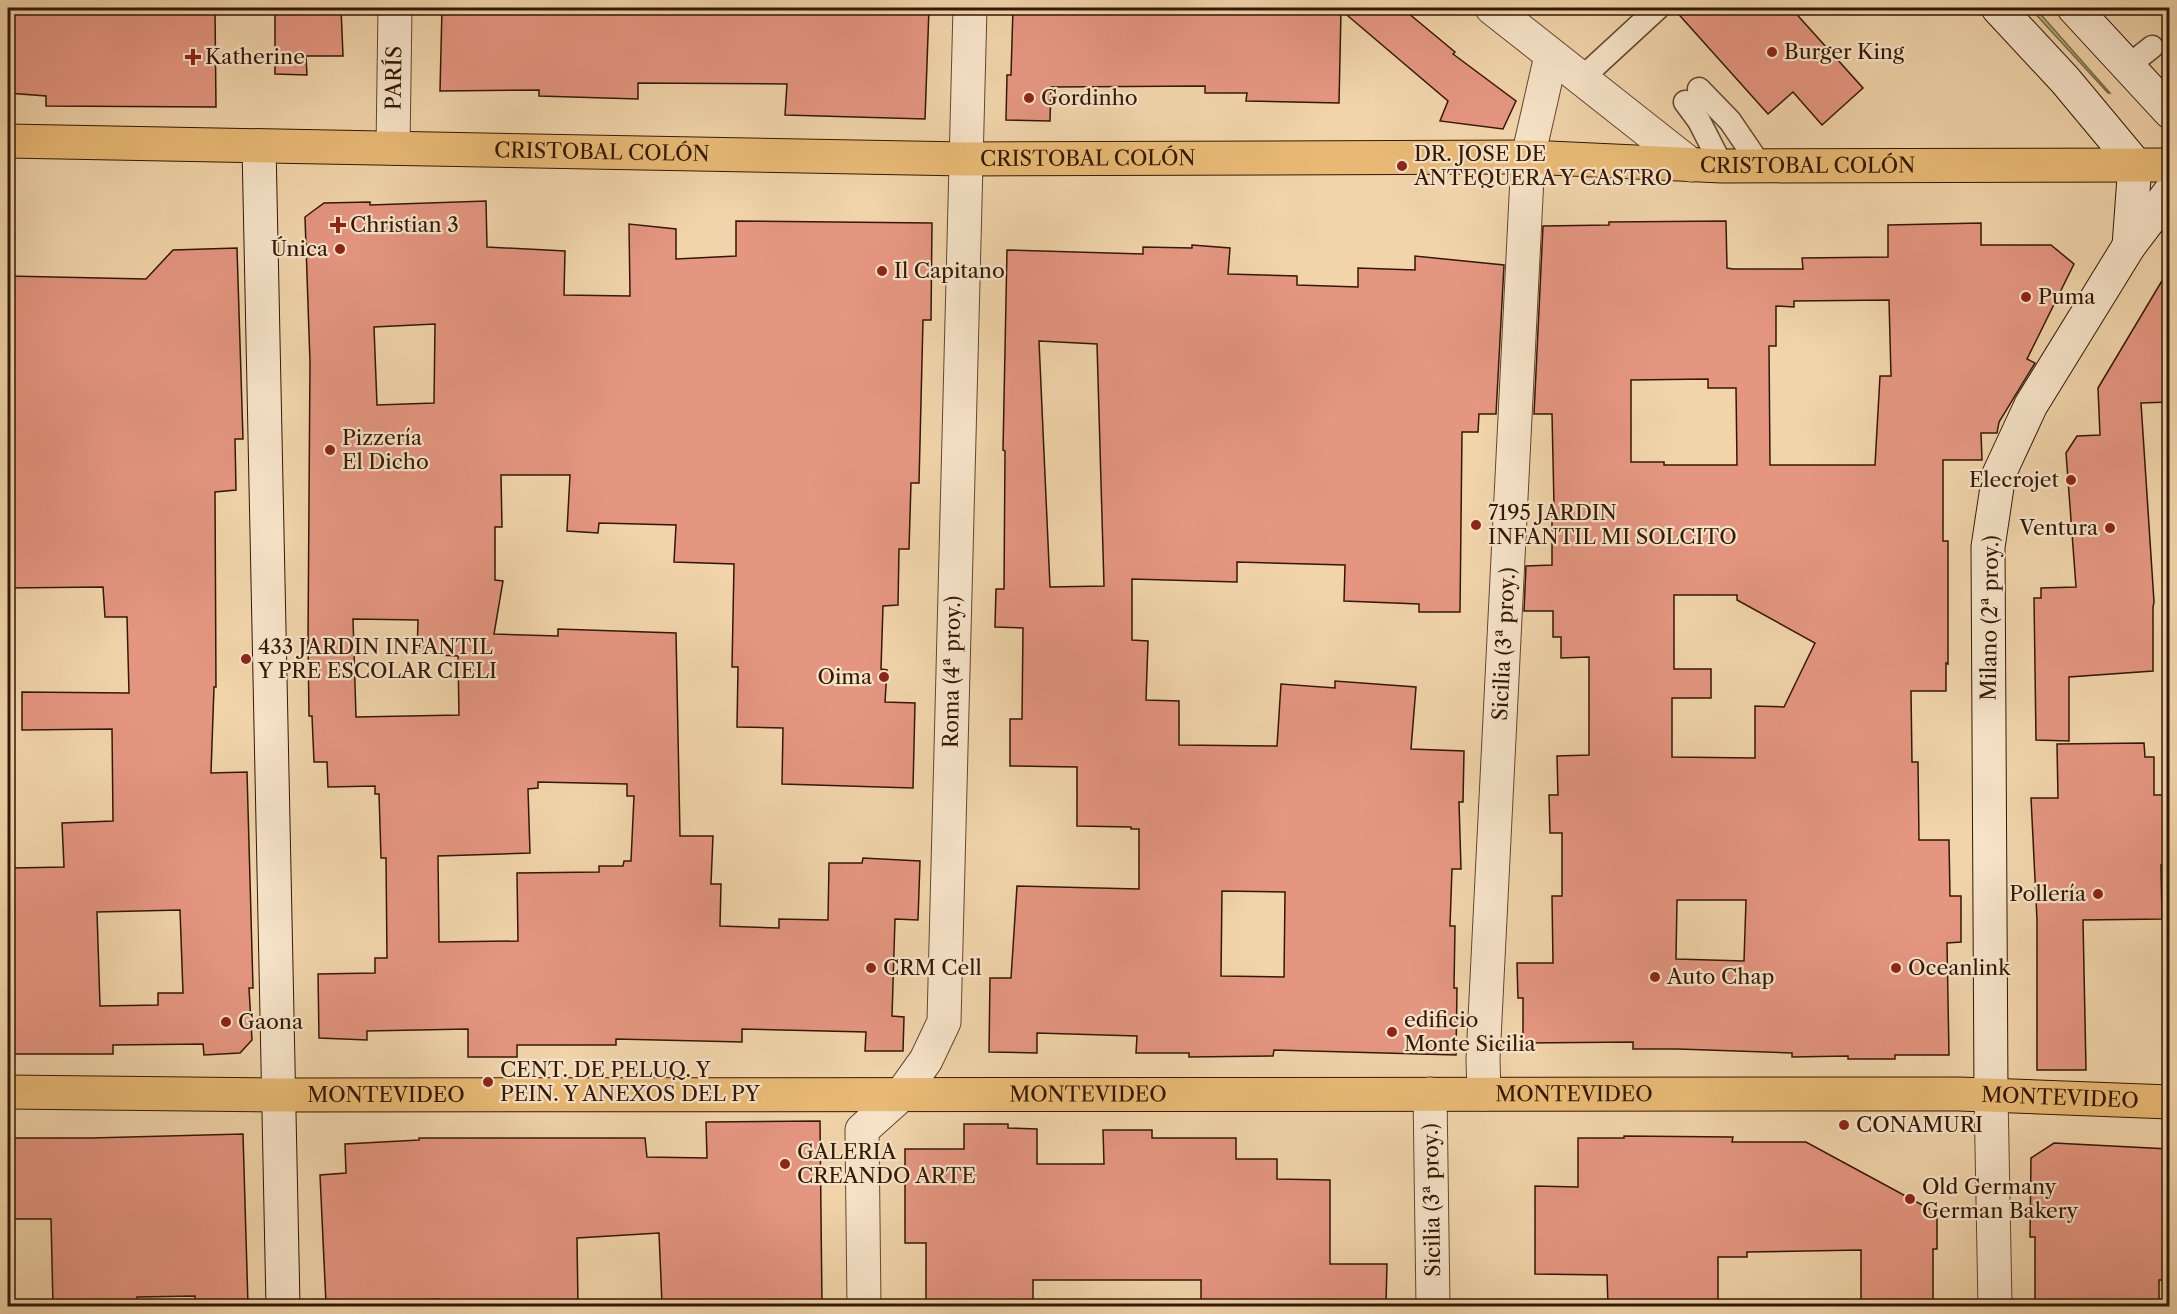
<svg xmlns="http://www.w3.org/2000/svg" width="2177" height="1314" font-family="'Libre Caslon Text',serif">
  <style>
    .green { fill: #babd88; stroke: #766a46; stroke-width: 1.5 }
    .building { fill: #e59681; stroke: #331805; stroke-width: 1.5; fill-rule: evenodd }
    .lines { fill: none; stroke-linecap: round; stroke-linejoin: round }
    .service-casing { stroke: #62472e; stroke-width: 25 }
    .minor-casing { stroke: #62472e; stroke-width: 35 }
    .tertiary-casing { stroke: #62472e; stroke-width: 35 }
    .secondary-casing { stroke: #331805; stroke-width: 35 }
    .primary-casing { stroke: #331805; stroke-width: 35 }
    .service { stroke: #f6e3c8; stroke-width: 22 }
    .minor { stroke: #f6e3c8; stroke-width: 33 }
    .tertiary { stroke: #f6e3c8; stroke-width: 33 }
    .secondary { stroke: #f6e3c8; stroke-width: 33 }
    .primary { stroke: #e8ba75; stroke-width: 33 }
    .poi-dot { fill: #8f2418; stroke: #f6e3c8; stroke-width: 2 }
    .labels { text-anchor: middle; stroke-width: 4.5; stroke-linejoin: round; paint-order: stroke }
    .poi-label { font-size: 21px; fill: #331805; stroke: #f6e3c8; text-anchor: start }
    .street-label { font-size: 21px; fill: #331805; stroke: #f6e3c8 }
  </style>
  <rect width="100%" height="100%" fill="#f1d4aa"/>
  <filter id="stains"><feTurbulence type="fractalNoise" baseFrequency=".00333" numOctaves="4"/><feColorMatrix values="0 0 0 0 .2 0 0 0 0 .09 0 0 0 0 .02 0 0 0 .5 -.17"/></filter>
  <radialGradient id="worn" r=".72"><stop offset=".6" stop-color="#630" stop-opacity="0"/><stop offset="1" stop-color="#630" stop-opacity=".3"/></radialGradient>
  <polygon class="green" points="2030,8 2035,8 2110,93 2108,93"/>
  <g class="building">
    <polygon points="8,8 215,8 216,107 46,106 46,96 8,93"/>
    <polygon points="275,8 341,8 343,56 306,56 307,75 275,74"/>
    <polygon points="442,8 929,8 925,119 785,115 787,84 638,83 638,99 539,96 539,90 440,91"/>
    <polygon points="1013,8 1402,8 1455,52 1453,54 1516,101 1503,129 1440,121 1448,101 1341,10 1339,103 1246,101 1247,93 1205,93 1205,86 1051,87 1050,121 1006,120 1007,75 1011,75"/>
    <polygon points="1673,8 1791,8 1863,88 1822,125 1793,92 1768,114"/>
    <path d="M486 201 487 247 565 251 564 295 630 296 629 224 676 229V259L736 256V221L932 223 931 320H923L919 483H911L909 549H899L898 605 883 606 881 669 887 670 885 702 915 703 913 788 782 784 783 728 737 727 738 667H732L734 564 674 562 676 525 599 523 598 533 567 531 570 475H501L502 527H495V580L503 581 494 634 558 636V629L676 633 680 836H713L711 884H721L720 926 779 928V919L828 920 829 863H862L863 858 920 861 918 920 895 919 892 1016 904 1017 903 1051H865L866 1032 742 1029V1042L616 1039V1045H517V1057H468V1029L367 1031V1040L319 1038 318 974 375 973V958H387L386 858H381L379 794H375V786L328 787 327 762H314L312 716H309L308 640 310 362 305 217 324 203 370 202V205ZM435 324 434 403 377 405 374 327ZM353 619 418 620 417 654 458 656 459 715 356 717ZM538 782 627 784V796H634L631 861H624L623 866H599V872L517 873 518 941 439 942 438 856 530 853 528 789 538 788Z"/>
    <path d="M1726 221 1727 268 1733 269H1803L1802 258 1888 257V225L1981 223V245H2051L2074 264 2027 359 2035 363 1999 422 1997 433H1981L1982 460H1943V541H1948V664L1946 663V691H1911L1912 762H1918L1919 840H1949L1950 896H1961V942L1947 943 1949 1055H1895V1059H1848V1056L1792 1057V1053L1678 1049H1633V1042L1523 1043V998H1518L1517 963H1553L1552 896H1562V833H1550L1549 795H1558L1557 756 1589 755V657L1561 658V637H1553V611H1524L1526 566 1552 565V506H1554L1552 414H1534L1543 226 1609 225V222ZM1889 300 1891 376H1880L1875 465H1770L1769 346H1776V306L1794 307V301ZM1708 379V388H1736L1737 465H1664V462H1631V380ZM1674 595H1737V600L1815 643 1784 707 1755 706V758L1672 757V698H1711V669H1674ZM1677 900H1746L1744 961 1676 959Z"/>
    <path d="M1192 245 1230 248 1228 274 1297 276V285L1358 287V268L1415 270V256L1504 265 1496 414H1479L1478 432H1462L1460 612H1419V604L1344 601 1345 565 1237 562V582L1132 579V640L1148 641 1146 700 1179 701V745L1277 746 1281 684 1335 688V681L1416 687 1411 749 1464 751 1463 802H1459L1461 869H1452L1450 926H1455L1454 988H1457L1456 1055 1274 1050 1273 1056 1189 1057V1053H1136L1137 1036 1037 1033V1053L989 1052 990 978H1011L1017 886 1139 889V829H1131V827L1077 826V767L1010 766V719H1022L1023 628 995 627 996 589H1004L1005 451 1003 450 1007 250 1143 254V247L1192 248ZM1039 341 1097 344 1104 586 1050 587ZM1222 891 1285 892 1284 977 1221 976Z"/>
    <path d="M237 248 243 439H235L236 490 215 492 216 687H214L211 773 247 772 253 988H249L252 1040 240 1053 204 1055 203 1044 113 1045V1054H12L10 924H14L13 868 64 867 62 823 113 821 112 729 22 730V692L129 693 127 617H105L103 587 8 588V557H11L8 477V276L146 279 173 250ZM180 910 183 993H158V1005L100 1006 97 912Z"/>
    <polygon points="2169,269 2169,402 2141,403 2154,602 2153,607 2153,671 2069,677 2069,741 2036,740 2034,598 2041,598 2041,588 2076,587 2066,453 2077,436 2100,435 2098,388"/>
    <polygon points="2144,743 2145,757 2154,757 2154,795 2169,795 2169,865 2161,865 2162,919 2083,920 2086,1070 2037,1070 2037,920 2031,798 2058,798 2057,744"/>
    <polygon points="820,1121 822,1306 709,1306 709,1304 662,1304 659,1233 577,1238 578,1306 439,1306 439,1299 326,1304 320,1175 346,1173 345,1144 419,1140 419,1138 645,1138 647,1157 707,1158 706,1122"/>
    <polygon points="964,1124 1008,1124 1008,1128 1037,1129 1037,1164 1104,1164 1103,1130 1152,1130 1152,1138 1236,1138 1236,1159 1277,1159 1277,1179 1330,1180 1330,1264 1387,1264 1386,1304 1201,1303 1201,1280 1033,1280 1033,1306 926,1306 926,1243 905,1243 905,1149 964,1149"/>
    <polygon points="243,1134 248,1306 195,1306 195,1296 137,1297 137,1306 53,1306 51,1219 8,1219 8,1138 91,1138"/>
    <polygon points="1624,1136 1733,1137 1732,1142 1806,1142 1937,1213 1937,1249 1933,1249 1933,1306 1861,1306 1861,1250 1747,1252 1747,1257 1718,1257 1718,1306 1608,1306 1607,1275 1535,1274 1535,1186 1578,1187 1578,1138 1624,1138"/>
    <polygon points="2054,1143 2169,1149 2169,1235 2165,1235 2163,1280 2159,1280 2159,1306 2035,1306 2035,1237 2030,1237 2031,1158"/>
  </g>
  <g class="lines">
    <g class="service-casing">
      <g id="service">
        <polyline points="2128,66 2152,47"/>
        <polyline points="1581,79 1658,8"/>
        <polyline points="1699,89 1730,121 1760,165"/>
        <polyline points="1685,102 1699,121 1722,166"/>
      </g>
    </g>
    <g class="minor-casing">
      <g id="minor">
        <path id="s1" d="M393 148 395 8"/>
        <polyline points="1430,1094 1433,1306"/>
        <polyline points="1484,1094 1483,1059 1528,157 1551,56"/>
        <polyline points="1991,1094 1995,1306"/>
      </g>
    </g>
    <g class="tertiary-casing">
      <g id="tertiary">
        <polyline points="1492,8 1691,165"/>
        <polyline points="864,1306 862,1130 901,1095 926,1060 944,1022 970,8"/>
      </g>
    </g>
    <g class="secondary-casing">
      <g id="secondary">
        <polyline points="1998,8 2065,80 2135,164 2129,246"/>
        <polyline points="2074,8 2170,112"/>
        <polyline points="259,146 283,1306"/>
        <polyline points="1991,1094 1988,547 1999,474 2031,405 2129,246 2170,192"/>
      </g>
    </g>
    <g class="primary-casing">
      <g id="primary">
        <path id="s2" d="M8 141 965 159 1528 157 1722 166 2170 165"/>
        <path id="s3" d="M8 1092 279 1095 1959 1094 2170 1102"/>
      </g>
    </g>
    <use href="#service" class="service"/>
    <use href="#minor" class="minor"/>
    <use href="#tertiary" class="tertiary"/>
    <use href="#secondary" class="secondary"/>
    <use href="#primary" class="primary"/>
  </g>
  <g class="poi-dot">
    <circle cx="1772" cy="52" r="6"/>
    <path d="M190 48h6v6h6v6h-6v6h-6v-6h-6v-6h6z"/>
    <circle cx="1029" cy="98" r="6"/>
    <circle cx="1402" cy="166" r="6"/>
    <path d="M335 216h6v6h6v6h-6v6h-6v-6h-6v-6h6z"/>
    <circle cx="340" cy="249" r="6"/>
    <circle cx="882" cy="271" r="6"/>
    <circle cx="2026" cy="297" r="6"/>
    <circle cx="330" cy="450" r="6"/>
    <circle cx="2071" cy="480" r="6"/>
    <circle cx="1476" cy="525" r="6"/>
    <circle cx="2110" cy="528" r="6"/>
    <circle cx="246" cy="659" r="6"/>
    <circle cx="884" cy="677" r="6"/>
    <circle cx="2098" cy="894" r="6"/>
    <circle cx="871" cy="968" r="6"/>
    <circle cx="1896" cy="968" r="6"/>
    <circle cx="1655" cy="977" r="6"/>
    <circle cx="226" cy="1022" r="6"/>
    <circle cx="1392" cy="1032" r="6"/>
    <circle cx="488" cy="1082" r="6"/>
    <circle cx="1844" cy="1125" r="6"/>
    <circle cx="785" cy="1164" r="6"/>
    <circle cx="1910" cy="1199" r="6"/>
  </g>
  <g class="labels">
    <g class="poi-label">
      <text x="1784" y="59">Burger King</text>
      <text x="205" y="64">Katherine</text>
      <text x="1041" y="105">Gordinho</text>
      <text x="1414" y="161">DR. JOSE DE<tspan x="1414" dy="24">ANTEQUERA Y CASTRO</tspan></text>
      <text x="350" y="232">Christian 3</text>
      <text x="328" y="256" text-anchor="end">Única</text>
      <text x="894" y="278">Il Capitano</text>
      <text x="2038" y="304">Puma</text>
      <text x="342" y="445">Pizzería<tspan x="342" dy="24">El Dicho</tspan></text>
      <text x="2059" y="487" text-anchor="end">Elecrojet</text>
      <text x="1488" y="520">7195 JARDIN<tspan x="1488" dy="24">INFANTIL MI SOLCITO</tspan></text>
      <text x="2098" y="535" text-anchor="end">Ventura</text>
      <text x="258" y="654">433 JARDIN INFANTIL<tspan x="258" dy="24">Y PRE ESCOLAR CIELI</tspan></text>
      <text x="872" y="684" text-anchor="end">Oima</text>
      <text x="2086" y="901" text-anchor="end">Pollería</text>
      <text x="883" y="975">CRM Cell</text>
      <text x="1908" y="975">Oceanlink</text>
      <text x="1667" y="984">Auto Chap</text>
      <text x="1404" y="1027">edificio<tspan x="1404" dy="24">Monte Sicilia</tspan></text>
      <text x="238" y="1029">Gaona</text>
      <text x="500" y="1077">CENT. DE PELUQ. Y<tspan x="500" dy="24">PEIN. Y ANEXOS DEL PY</tspan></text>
      <text x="1856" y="1132">CONAMURI</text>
      <text x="797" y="1159">GALERIA<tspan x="797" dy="24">CREANDO ARTE</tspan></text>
      <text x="1922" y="1194">Old Germany<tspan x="1922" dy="24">German Bakery</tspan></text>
    </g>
    <g class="street-label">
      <text dy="7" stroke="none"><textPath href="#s1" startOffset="70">PARÍS</textPath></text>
      <text dy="7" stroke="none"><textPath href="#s2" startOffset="594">CRISTOBAL COLÓN</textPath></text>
      <text dy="7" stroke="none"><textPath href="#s2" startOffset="1080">CRISTOBAL COLÓN</textPath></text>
      <text dy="7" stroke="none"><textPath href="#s2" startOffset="1800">CRISTOBAL COLÓN</textPath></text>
      <text transform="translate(1990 618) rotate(-89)" y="7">Milano (2ª proy.)</text>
      <text transform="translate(1504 644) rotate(-87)" y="7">Sicilia (3ª proy.)</text>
      <text transform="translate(952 672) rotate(-89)" y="7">Roma (4ª proy.)</text>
      <text dy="7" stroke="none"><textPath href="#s3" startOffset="1080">MONTEVIDEO</textPath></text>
      <text dy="7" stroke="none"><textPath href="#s3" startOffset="1566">MONTEVIDEO</textPath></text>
      <text dy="7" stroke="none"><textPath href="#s3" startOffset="378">MONTEVIDEO</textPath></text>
      <text dy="7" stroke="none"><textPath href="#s3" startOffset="2052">MONTEVIDEO</textPath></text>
      <text transform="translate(1432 1200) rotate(-91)" y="7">Sicilia (3ª proy.)</text>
    </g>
  </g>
  <rect width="2177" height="1314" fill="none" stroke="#f1d4aa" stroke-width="30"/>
  <rect x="9" y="9" width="2159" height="1296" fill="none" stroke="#331805" stroke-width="3"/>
  <rect x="15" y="15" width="2147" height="1284" fill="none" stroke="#331805" stroke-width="1.5"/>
  <rect width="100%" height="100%" filter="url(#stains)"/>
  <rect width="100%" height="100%" fill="url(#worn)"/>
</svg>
